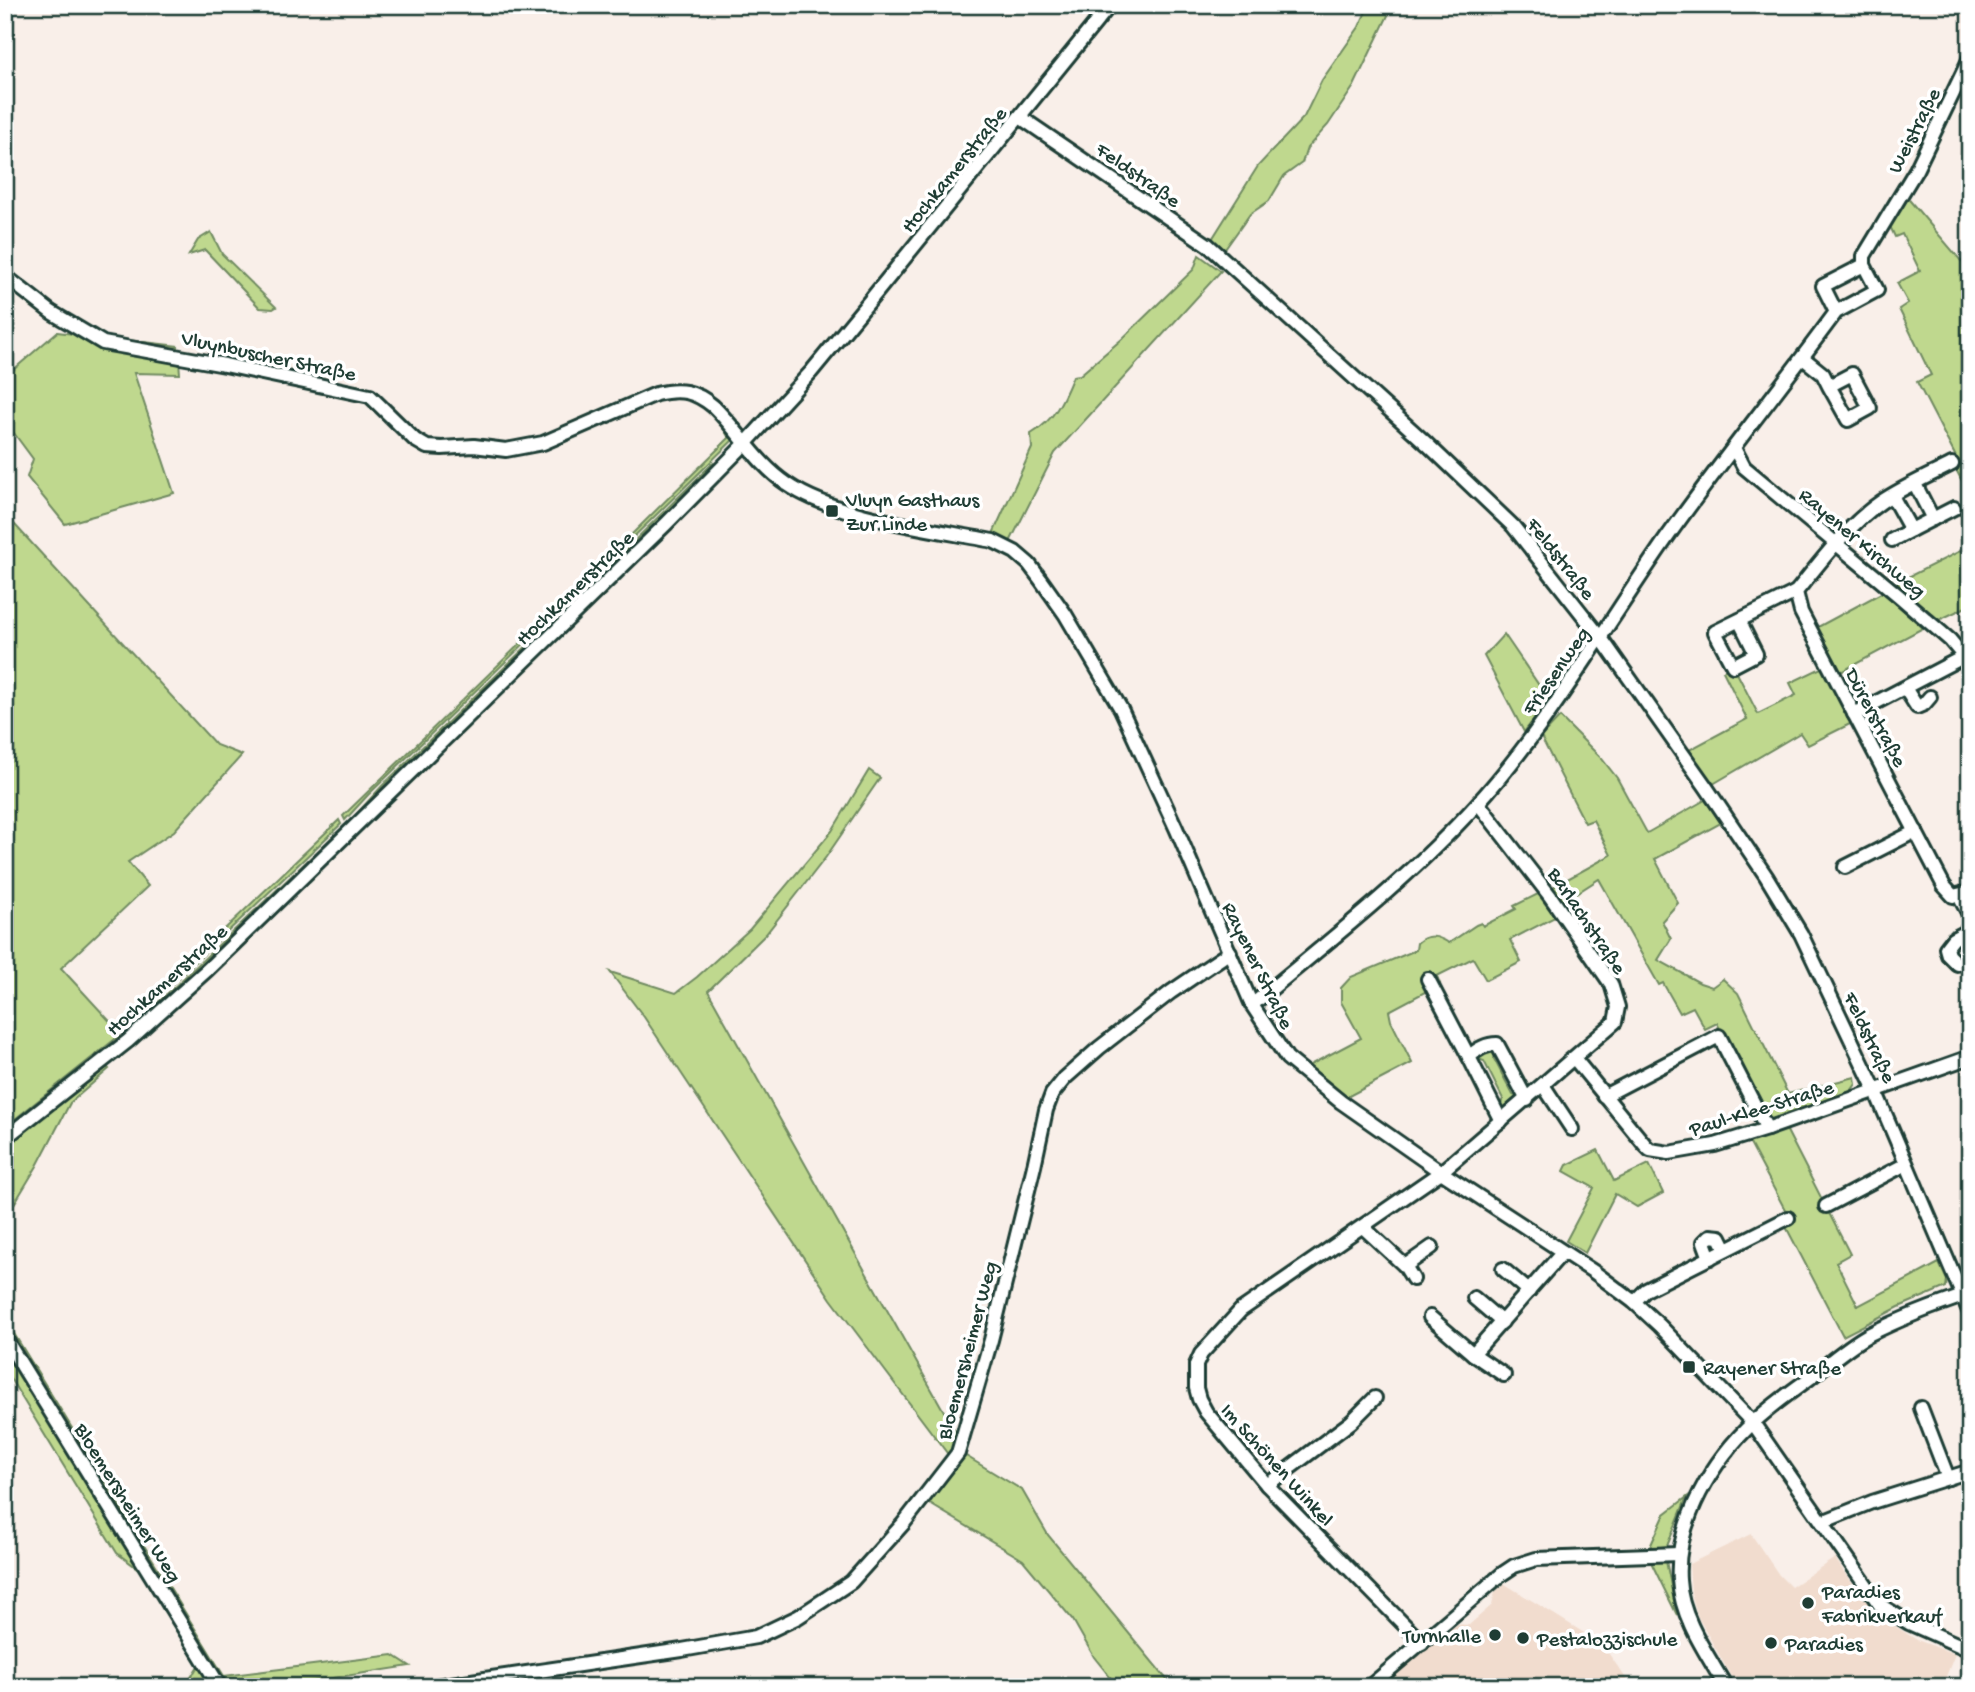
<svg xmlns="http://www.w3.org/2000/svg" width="1975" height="1692" font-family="'Gochi Hand',sans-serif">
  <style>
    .built { fill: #f1dcce }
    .green { fill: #bfd88e; stroke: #6f8a61; stroke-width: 2 }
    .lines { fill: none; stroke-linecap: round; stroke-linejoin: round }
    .minor-casing { stroke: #1f3d34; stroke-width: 18 }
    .minor { stroke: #fff; stroke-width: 12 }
    .poi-dot { fill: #1f3d34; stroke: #fff; stroke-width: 2.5 }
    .labels { text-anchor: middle; stroke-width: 7; stroke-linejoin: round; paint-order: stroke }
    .street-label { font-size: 21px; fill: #1f3d34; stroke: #fff }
    .poi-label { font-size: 21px; fill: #1f3d34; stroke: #fff; text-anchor: start }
  </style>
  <rect width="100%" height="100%" fill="#f9efe9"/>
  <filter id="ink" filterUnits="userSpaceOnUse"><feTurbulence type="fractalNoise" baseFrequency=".0143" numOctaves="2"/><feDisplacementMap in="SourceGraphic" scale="14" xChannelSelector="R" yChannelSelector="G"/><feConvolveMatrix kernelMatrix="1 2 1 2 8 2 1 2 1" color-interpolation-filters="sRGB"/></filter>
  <g filter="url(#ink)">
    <g class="built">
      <polygon points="1751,1534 1779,1575 1791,1587 1835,1558 1846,1575 1882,1618 1917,1640 1955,1654 1945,1679 1938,1682 1937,1687 1737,1687 1698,1617 1691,1593 1689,1564"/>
      <polygon points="1505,1584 1602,1644 1632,1687 1381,1687 1457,1624 1469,1625 1492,1605 1495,1592"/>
    </g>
    <g class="green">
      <polygon points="1369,5 1393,5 1354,86 1328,125 1307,148 1302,163 1284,176 1269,201 1250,214 1223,252 1209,244 1258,166 1304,117 1322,80 1359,27"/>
      <polygon points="1905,195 1962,262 1970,275 1970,496 1952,462 1957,459 1917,382 1931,375 1899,309 1908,303 1897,283 1920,271 1902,234 1895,237 1888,222"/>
      <polygon points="211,232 222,254 276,307 273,309 260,308 205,250 189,255 198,240"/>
      <path d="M1199 255 1221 271 1055 453 1010 542 992 536 1032 448 1031 434C1055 420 1063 400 1073 376L1080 375 1122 339 1194 269Z"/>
      <polygon points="57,332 178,346 180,374 134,373 174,493 65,524 27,477 33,459 5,421 5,377"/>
      <path d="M671 393C697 393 726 415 733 440L537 631 535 630 729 438C700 385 677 390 628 410L656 396Z"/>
      <polygon points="713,463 717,467 544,635 540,634"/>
      <polygon points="5,514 216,745 242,755 174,831 128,862 148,886 61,968 117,1029 119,1036 5,1127"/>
      <polygon points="1970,546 1970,605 1939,620 1896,583"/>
      <polygon points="1883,592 1923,628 1839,673 1816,628"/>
      <polygon points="531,633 533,635 368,795 345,820 343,816"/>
      <polygon points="1504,634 1549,700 1524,732 1484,656"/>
      <polygon points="535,638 536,643 352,823 349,822 383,785"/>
      <polygon points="1729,667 1735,669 1758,714 1796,695 1790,683 1823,667 1852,723 1808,745 1800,733 1713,784 1689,750 1747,719 1723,671"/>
      <polygon points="1560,717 1602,759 1617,778 1647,833 1705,800 1721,823 1655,859 1678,903 1662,921 1671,939 1658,960 1700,983 1712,987 1723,979 1738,993 1788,1094 1855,1077 1856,1084 1851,1091 1767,1121 1717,1023 1705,1029 1693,1007 1680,1013 1663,983 1659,985 1599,879 1563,902 1551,888 1611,855 1593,820 1585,823 1541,737"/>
      <polygon points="869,770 880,778 826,857 766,934 708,991 960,1440 950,1457 831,1299 644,1017 610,972 676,993 697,977 750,929 832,831"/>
      <polygon points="339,820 341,824 125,1029 122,1027"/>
      <polygon points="344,826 345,830 204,967 131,1032 128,1031"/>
      <path d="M1538 894 1555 917 1510 940 1521 962 1486 980 1473 958 1437 976 1440 984 1389 1011 1391 1021 1412 1063 1345 1098 1308 1066 1361 1038 1341 1002V988L1351 977 1416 950 1417 943C1428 933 1438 936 1449 943L1476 925 1481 923 1483 926 1516 909 1514 906Z"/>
      <polygon points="1492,1048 1496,1052 1494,1059 1513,1095 1516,1096 1517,1091 1520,1094 1501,1111 1499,1108 1503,1099 1484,1061 1481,1060 1478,1064 1478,1055"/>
      <polygon points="106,1066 109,1069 70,1103 37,1166 5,1219 5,1145 59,1105"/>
      <polygon points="1786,1129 1850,1254 1836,1262 1858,1306 1939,1263 1947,1280 1946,1287 1899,1307 1843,1336 1784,1223 1790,1219 1749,1142"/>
      <polygon points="1598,1150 1614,1181 1649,1164 1663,1193 1637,1207 1615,1194 1585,1253 1566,1241 1594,1188 1564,1171 1567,1165"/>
      <polygon points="5,1319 224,1676 393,1655 410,1666 275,1687 185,1687 198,1666 188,1641 149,1577 117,1553 5,1370"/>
      <polygon points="961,1453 1022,1490 1048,1535 1173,1687 1118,1687 1094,1657 1073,1620 1023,1560 925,1501"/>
      <polygon points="1687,1497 1667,1546 1649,1549 1665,1514"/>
      <polygon points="1650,1560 1666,1561 1677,1615"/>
    </g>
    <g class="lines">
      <g class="minor-casing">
        <g id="minor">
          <polyline points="1020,117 1208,245 1427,444 1513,526 1601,638 1706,787 1766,876 1801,934 1875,1090 1970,1313"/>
          <polyline points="1864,265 1864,256 1916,170 1970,58"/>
          <path d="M5 276 51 312 103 343 225 365 370 396 415 440 427 447 442 448 474 446 506 450 543 443 656 394C680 388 695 391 713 406 739 431 757 464 787 484 836 518 933 529 993 541L1015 552 1029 564 1041 580 1065 614 1121 709 1176 828 1252 1005 1287 1058 1341 1102 1441 1172 1594 1272 1634 1302 1660 1326 1753 1423 1880 1605 1909 1623 1970 1650"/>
          <polyline points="1803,358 1823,374 1829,386 1852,374 1870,408 1848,420 1829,386"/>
          <polyline points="1734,448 1744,467 1899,596 1950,640 1970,664"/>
          <path d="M1952 464C1929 476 1903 487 1881 502 1848 525 1821 561 1796 592L1801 612 1944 886 1953 896 1970 892"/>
          <polyline points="1915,484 1933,519"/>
          <polyline points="1892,496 1911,530 1892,540"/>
          <polyline points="1911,530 1954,508"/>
          <polyline points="1739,620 1756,654 1733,666 1715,632 1796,592"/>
          <polyline points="1905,688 1917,707 1924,704 1930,697"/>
          <polyline points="1854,714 1965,656"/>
          <polyline points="1845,867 1916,831"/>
          <polyline points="1959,896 1970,916"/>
          <polyline points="1970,930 1953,939 1946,948 1948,955 1957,964 1970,960"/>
          <polyline points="1428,979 1469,1057"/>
          <path d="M1252 1005C1330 940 1410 878 1477 804 1551 722 1605 626 1668 536 1722 460 1781 387 1836 312L1877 290 1864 265 1823 286 1836 312"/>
          <polyline points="1574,1058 1645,1145 1650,1150 1669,1153 1715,1145 1767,1129 1970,1057"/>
          <polyline points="1543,1085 1572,1129"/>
          <polyline points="1604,1096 1719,1036 1767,1129"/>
          <path d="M1501 1121 1469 1057C1477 1049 1485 1044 1497 1044L1527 1100"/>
          <polyline points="5,1138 128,1041 207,970 666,524 745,444 811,372 872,298 1110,5"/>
          <polyline points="1826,1206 1906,1164"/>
          <polyline points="1363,1227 1405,1266 1413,1279"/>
          <polyline points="1710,1258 1704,1242 1710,1236 1720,1237 1726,1249"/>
          <polyline points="1405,1266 1432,1247"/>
          <polyline points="1503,1269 1529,1291"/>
          <polyline points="1474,1298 1502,1322"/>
          <polyline points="1634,1302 1646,1290 1788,1218"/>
          <polyline points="1430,1317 1473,1354 1563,1252"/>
          <polyline points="5,1338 220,1687"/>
          <polyline points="1473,1354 1504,1375"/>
          <polyline points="1921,1408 1948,1478"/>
          <polyline points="1267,1485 1351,1422 1375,1398"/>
          <polyline points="1822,1522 1872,1502 1970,1471"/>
          <polyline points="1422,1643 1267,1485 1206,1412 1199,1399 1196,1388 1196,1365 1201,1354 1241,1310 1441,1172 1615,1022 1618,1007 1611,984 1550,896 1478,803"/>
          <polyline points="430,1687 682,1650 756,1637 798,1617 851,1582 903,1524 958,1453 991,1340 1034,1166 1046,1110 1052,1094 1065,1078 1099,1048 1171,992 1230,952"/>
          <polyline points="1369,1687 1502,1574 1514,1566 1536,1559 1679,1554"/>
          <path d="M1726 1687C1707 1654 1681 1619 1679 1580 1675 1522 1713 1459 1755 1421 1772 1405 1791 1392 1810 1378 1829 1363 1848 1346 1870 1334 1902 1318 1936 1305 1969 1294"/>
        </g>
      </g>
      <use href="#minor" class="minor"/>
    </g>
  </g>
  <g class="poi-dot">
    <rect x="825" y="504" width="14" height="14" rx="3.5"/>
    <rect x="1682" y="1360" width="14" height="14" rx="3.5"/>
    <circle cx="1808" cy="1603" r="7"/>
    <circle cx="1495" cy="1635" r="7"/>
    <circle cx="1523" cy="1638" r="7"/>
    <circle cx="1771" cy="1643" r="7"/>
  </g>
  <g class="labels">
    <g class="street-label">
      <text transform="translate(1913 130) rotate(-63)" y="7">Weistraße</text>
      <text transform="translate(953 169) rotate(-51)" y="7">Hochkamerstraße</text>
      <text transform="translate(1139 174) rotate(35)" y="7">Feldstraße</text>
      <text transform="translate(269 355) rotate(12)" y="7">Vluynbuscher Straße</text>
      <text transform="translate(1863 542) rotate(40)" y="7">Rayener Kirchweg</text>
      <text transform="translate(1562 558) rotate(52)" y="7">Feldstraße</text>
      <text transform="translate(574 587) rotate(-44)" y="7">Hochkamerstraße</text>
      <text transform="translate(1555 670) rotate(-55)" y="7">Friesenweg</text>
      <text transform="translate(1877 717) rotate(62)" y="7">Dürerstraße</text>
      <text transform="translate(1588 920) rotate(56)" y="7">Barlachstraße</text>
      <text transform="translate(1259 965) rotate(64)" y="7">Rayener Straße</text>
      <text transform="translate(166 979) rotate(-42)" y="7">Hochkamerstraße</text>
      <text transform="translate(1871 1037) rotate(65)" y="7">Feldstraße</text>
      <text transform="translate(1761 1107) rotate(-17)" y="7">Paul-Klee-Straße</text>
      <text transform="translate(966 1350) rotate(-75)" y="7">Bloemersheimer Weg</text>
      <text transform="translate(1278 1464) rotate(48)" y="7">Im Schönen Winkel</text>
      <text transform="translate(129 1502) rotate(58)" y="7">Bloemersheimer Weg</text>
    </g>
    <g class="poi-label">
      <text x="846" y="506">Vluyn Gasthaus<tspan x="846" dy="24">Zur Linde</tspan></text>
      <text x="1703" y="1374">Rayener Straße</text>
      <text x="1822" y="1598">Paradies<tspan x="1822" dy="24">Fabrikverkauf</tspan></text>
      <text x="1481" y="1642" text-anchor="end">Turnhalle</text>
      <text x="1537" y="1645">Pestalozzischule</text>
      <text x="1785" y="1650">Paradies</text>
    </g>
  </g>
  <rect width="1975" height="1692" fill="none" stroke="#fff" stroke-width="28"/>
  <rect x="14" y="14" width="1947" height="1664" fill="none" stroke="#1f3d34" stroke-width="2.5" filter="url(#ink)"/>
</svg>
